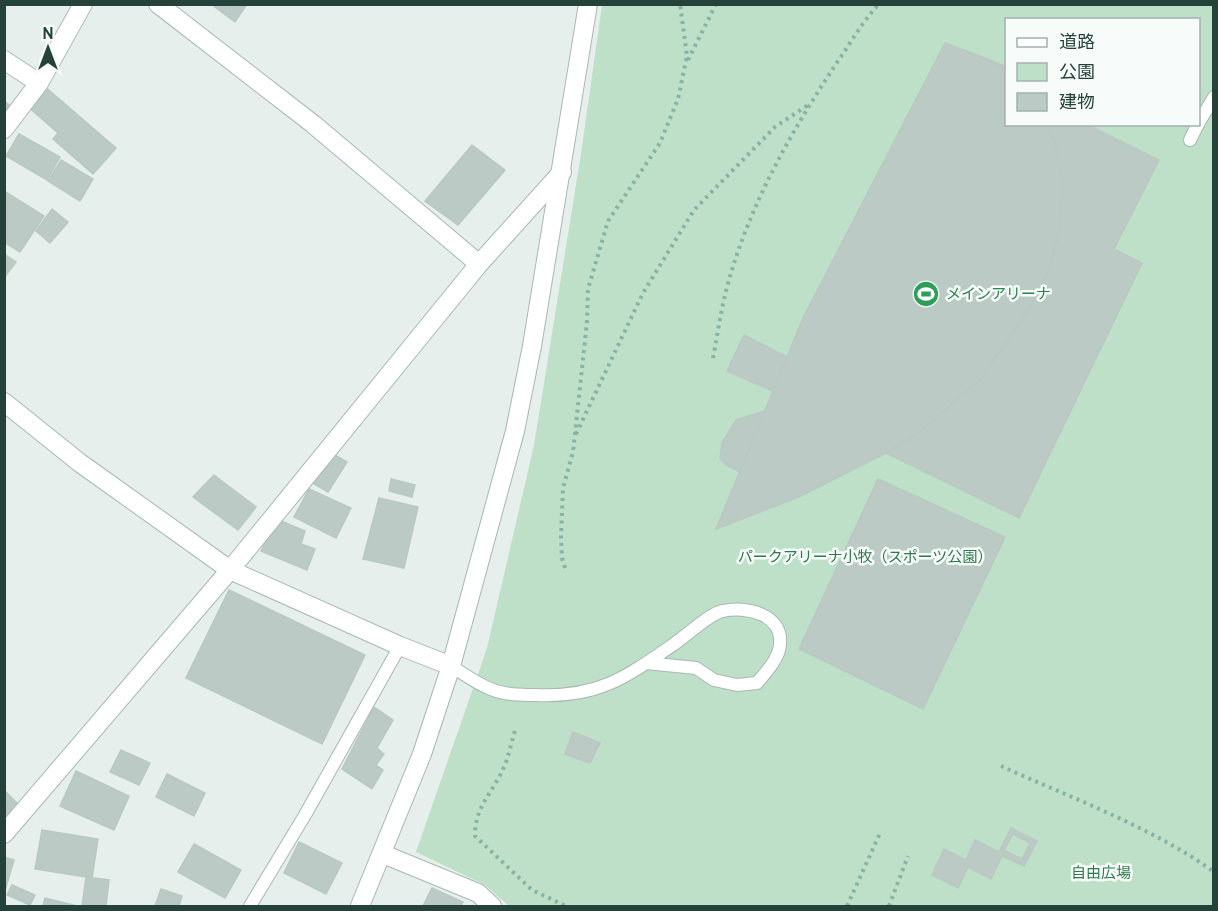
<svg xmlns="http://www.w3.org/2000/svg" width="1218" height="911" font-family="Overpass,'Noto Sans JP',sans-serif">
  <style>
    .green { fill: #bfe0c8; fill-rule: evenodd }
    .building { fill: #bbcac4; stroke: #b8c9c2; stroke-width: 1.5; fill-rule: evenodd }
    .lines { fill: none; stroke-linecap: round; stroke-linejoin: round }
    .service-casing { stroke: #a8b8b2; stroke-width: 14 }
    .minor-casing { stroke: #a8b8b2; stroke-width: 20 }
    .tertiary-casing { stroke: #a8b8b2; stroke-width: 20 }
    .path { stroke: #86b3a5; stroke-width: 4; stroke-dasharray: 3 4.5; stroke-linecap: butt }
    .service { stroke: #fff; stroke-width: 12 }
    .minor { stroke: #fff; stroke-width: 18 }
    .tertiary { stroke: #fff; stroke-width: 18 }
    .labels { text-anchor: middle; stroke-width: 5; stroke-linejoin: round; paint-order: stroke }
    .leisure-label { font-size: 15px; fill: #27864d; stroke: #f7fbf9; text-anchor: start }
    .park-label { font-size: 15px; fill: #2d7a4b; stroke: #f7fbf9 }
  </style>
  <rect width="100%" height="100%" fill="#e6efeb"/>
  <path class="green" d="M602 5H1213V906H509L485 885 416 852 487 648 534 445 581 154ZM1006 20H1198V124H1006Z"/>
  <g class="building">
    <polygon points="211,4 247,4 235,22"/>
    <polygon points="945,43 990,60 1006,73 1006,124 1046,124 1054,139 1063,179 1062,210 1057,241 1046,276 1027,312 981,379 918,433 886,453 799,497 716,529 803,318"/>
    <polygon points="990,60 1006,67 1006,73"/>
    <polygon points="43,85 116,148 93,174 53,139 58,133 26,105"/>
    <polygon points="4,101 13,108 4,118"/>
    <polygon points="1046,124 1086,124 1159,160 1114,249 1142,263 1019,518 886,453 918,433 981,379 1027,312 1046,276 1057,241 1062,210 1063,179 1054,139"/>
    <polygon points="19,134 60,157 47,180 6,156"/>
    <polygon points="472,145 505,170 458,225 425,201"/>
    <polygon points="61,160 93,179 80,201 48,181"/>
    <polygon points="4,191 44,216 20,252 4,242"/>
    <polygon points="52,209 68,222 50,243 36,231"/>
    <polygon points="4,254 16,262 4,278"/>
    <polygon points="744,335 787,357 773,391 727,371"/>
    <polygon points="765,411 740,472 726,465 720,458 722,443 736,420"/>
    <polygon points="328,451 347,462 328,492 309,481"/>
    <polygon points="214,475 256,507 238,530 193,497"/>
    <polygon points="391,479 415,485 412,497 389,491"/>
    <polygon points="878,479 1005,537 923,709 799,649"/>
    <polygon points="309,489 351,508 336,538 294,517"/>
    <polygon points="379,498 418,507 404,568 363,559"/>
    <polygon points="276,519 305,531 301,544 315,549 307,570 261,551"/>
    <polygon points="229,590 365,655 322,744 186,678"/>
    <polygon points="374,707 393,720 377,748 384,754 376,765 383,770 372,789 342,769"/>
    <polygon points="573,732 600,743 590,763 565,754"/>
    <polygon points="121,750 150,763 139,785 110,772"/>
    <polygon points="76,771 129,796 114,830 60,806"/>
    <polygon points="167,774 205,793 194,816 156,797"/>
    <polygon points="4,790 19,805 4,818"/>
    <path d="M1011 828 1037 841 1024 866 1002 856 991 879 968 867 958 888 932 875 944 849 966 860 975 840 999 852ZM1013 834 1030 843 1022 859 1004 850Z"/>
    <polygon points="42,830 98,839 92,878 35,869"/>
    <polygon points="299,842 342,863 326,894 284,873"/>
    <polygon points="194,844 241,870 225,898 178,872"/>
    <polygon points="4,857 14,860 4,894"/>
    <polygon points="86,877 109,880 106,906 82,906"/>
    <polygon points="12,885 35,895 30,905 7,895"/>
    <polygon points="432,888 463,902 461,906 423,906"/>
    <polygon points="161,889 182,896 179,906 155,906"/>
    <polygon points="45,898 77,906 43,906"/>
  </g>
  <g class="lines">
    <g class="service-casing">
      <g id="service">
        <polyline points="1198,124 1214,97"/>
        <polyline points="1190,140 1198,124"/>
        <path d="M451 666C464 674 477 684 491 689 504 695 522 695 536 695 598 698 625 678 674 644 686 636 710 613 723 611 746 606 783 614 780 644 779 659 766 672 757 683L737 685 714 680 696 668 646 663"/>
        <polyline points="250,906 305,815 400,646"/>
      </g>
    </g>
    <g class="minor-casing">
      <g id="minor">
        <polyline points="158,4 313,124 479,264"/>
        <polyline points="4,60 39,83"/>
        <polyline points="4,129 39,83 83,4"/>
        <polyline points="4,402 80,463 230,570 400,646 451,666"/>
        <polyline points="4,834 230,570 479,264 562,172"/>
        <polyline points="383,854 478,893 492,906"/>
      </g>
    </g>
    <g class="tertiary-casing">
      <polyline id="tertiary" points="360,906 422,754 451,666 515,431 532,346 588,4"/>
    </g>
    <g class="path">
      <polyline points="688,60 716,4"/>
      <path d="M713 358C717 337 720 316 725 295 746 211 789 135 836 64 850 44 862 22 879 4"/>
      <polyline points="576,434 643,293 694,210 775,127 808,105"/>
      <polyline points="565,568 562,558 561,537 563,488 573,452 587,322 588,289 608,221 660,143 678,99 687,56 680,4"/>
      <path d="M515 731C511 743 509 756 504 767 492 794 475 806 475 836L532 890 566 906"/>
      <path d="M1001 766C1069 797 1154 828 1214 872"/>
      <polyline points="847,906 881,831"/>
      <polyline points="889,906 908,856"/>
    </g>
    <use href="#service" class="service"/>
    <use href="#minor" class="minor"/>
    <use href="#tertiary" class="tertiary"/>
  </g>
  <defs>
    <g id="stadium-disc" transform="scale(1.35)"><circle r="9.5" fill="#2e9e5b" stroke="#f7fbf9"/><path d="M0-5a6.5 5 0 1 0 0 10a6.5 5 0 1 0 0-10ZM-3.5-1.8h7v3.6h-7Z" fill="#fff"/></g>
  </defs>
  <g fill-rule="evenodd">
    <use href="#stadium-disc" x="926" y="294"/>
  </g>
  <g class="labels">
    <g class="leisure-label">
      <text x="946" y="299">メインアリーナ</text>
    </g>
    <g class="park-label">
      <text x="865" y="562">パークアリーナ小牧（スポーツ公園）</text>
      <text x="1101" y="878">自由広場</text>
    </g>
  </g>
  <rect width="1218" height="911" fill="none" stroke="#24423a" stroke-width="12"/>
  <rect x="1005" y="18" width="195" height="108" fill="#f7fbf9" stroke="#a3b1ad" stroke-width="1.5"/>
  <rect x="1017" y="38" width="30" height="9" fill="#ffffff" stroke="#a3b1ad" stroke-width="1.5"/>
  <text x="1059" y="48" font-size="18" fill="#24423a">道路</text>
  <rect x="1017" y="63" width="30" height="18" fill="#bfe0c8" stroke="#a3b1ad" stroke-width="1.5"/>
  <text x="1059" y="78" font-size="18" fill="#24423a">公園</text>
  <rect x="1017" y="93" width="30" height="18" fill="#bbcac4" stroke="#a3b1ad" stroke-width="1.5"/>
  <text x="1059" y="108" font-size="18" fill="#24423a">建物</text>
  <g transform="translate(48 48)" stroke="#f7fbf9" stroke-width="4.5" paint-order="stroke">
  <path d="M0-4.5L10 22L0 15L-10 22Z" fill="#24423a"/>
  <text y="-9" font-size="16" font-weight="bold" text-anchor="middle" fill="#24423a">N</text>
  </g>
</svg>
